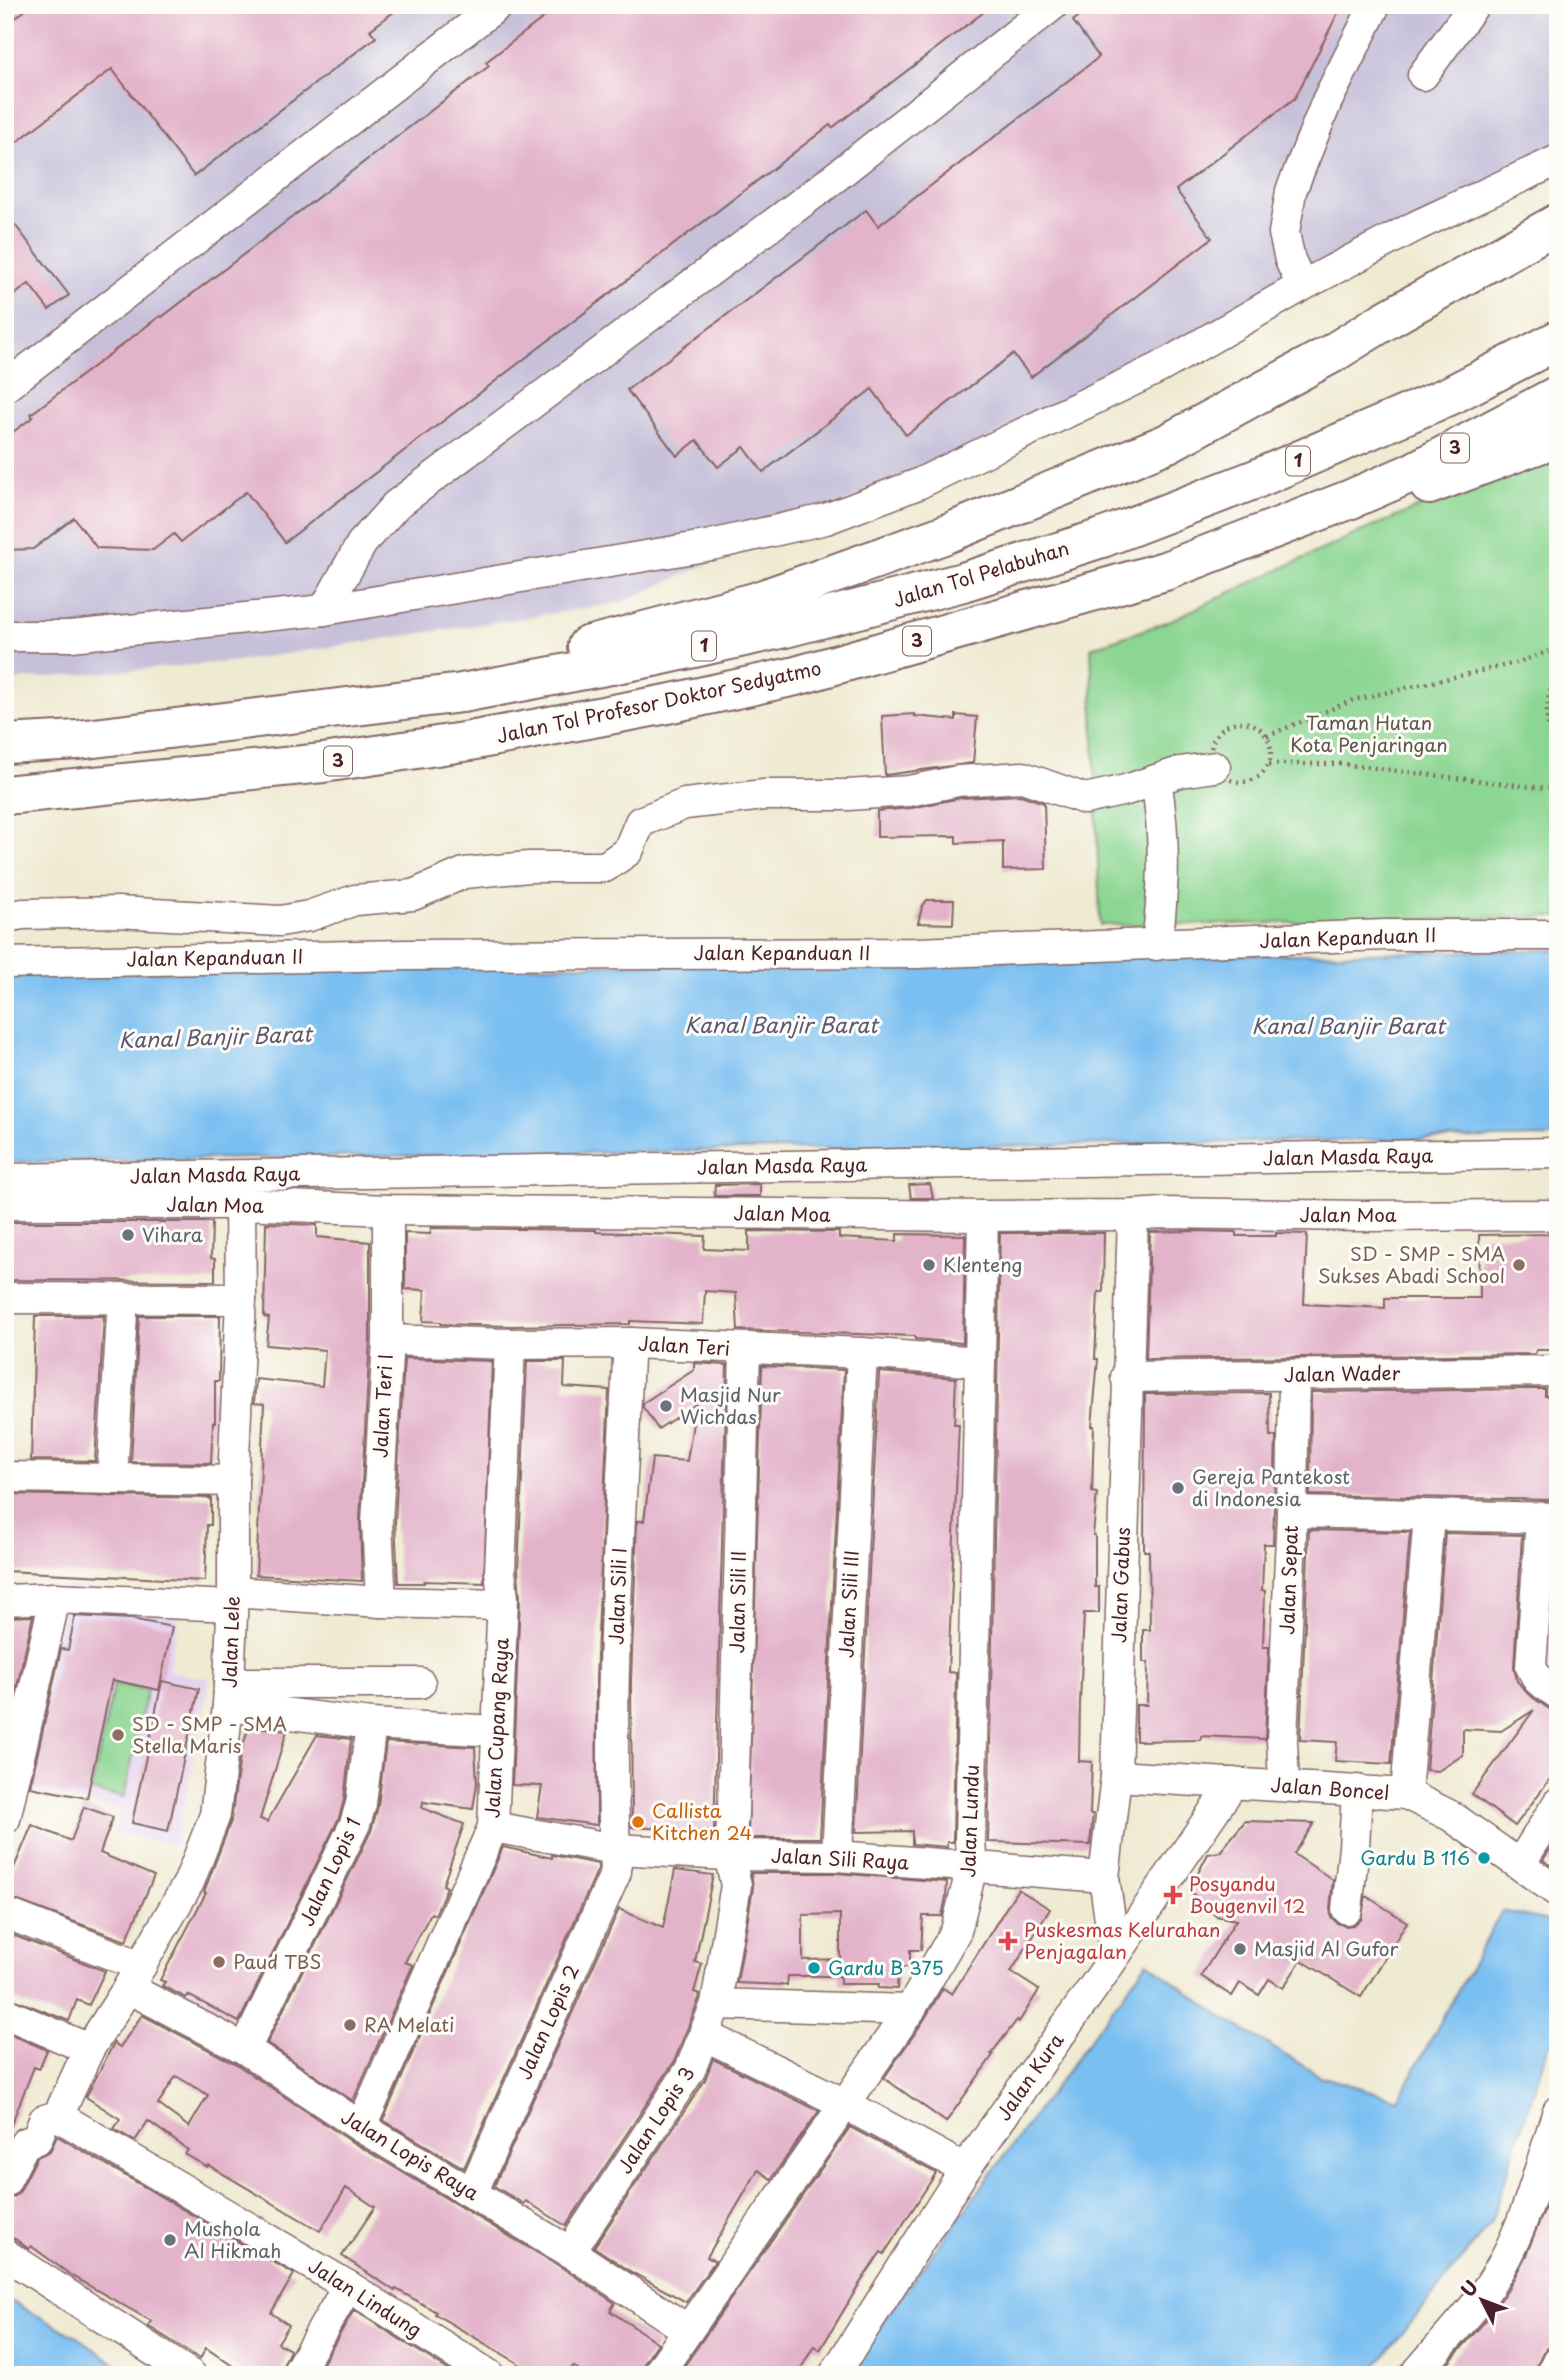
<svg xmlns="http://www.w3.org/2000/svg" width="1563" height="2380" font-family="'Playpen Sans',sans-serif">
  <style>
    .built { fill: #e4d3f1 }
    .industrial { fill: #c6c0d9 }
    .green { fill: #8bd692; stroke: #6a7a5e; stroke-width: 2 }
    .water { fill: #7abff1; stroke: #626f8e; stroke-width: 2 }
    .building { fill: #e3b3ca; fill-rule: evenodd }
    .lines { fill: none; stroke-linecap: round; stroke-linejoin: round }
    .minor-casing { stroke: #846665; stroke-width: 33 }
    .highway-casing { stroke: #846665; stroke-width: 42 }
    .path { stroke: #846665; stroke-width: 4.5; stroke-dasharray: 2 5; stroke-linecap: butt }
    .minor { stroke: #fff; stroke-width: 30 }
    .highway { stroke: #fff; stroke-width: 38 }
    .worship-dot { fill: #6b7280; stroke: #fdfcf7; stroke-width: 2.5 }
    .education-dot { fill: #8d6e63; stroke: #fdfcf7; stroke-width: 2.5 }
    .food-dot { fill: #e8710a; stroke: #fdfcf7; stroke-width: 2.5 }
    .culture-dot { fill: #0f9aa8; stroke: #fdfcf7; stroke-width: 2.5 }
    .health-dot { fill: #e0444e; stroke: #fdfcf7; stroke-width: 2.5 }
    .labels { text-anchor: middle; stroke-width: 6; stroke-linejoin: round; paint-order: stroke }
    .shield { fill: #fdfcf7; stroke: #806168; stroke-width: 2 }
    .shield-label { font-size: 18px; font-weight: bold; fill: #4a1f2b }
    .street-label { font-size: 19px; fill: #4a1f2b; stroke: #fdfcf7 }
    .park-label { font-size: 19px; fill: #5e564a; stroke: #fdfcf7 }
    .worship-label { font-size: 19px; fill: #5b616d; stroke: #fdfcf7; text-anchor: start }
    .education-label { font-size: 19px; fill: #785e54; stroke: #fdfcf7; text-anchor: start }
    .food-label { font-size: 19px; fill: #c56008; stroke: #fdfcf7; text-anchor: start }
    .culture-label { font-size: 19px; fill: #0d838f; stroke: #fdfcf7; text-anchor: end }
    .health-label { font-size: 19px; fill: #be3a42; stroke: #fdfcf7; text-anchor: start }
    .water-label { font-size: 21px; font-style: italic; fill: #5b5770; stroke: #fdfcf7 }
  </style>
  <rect width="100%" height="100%" fill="#fdfcf7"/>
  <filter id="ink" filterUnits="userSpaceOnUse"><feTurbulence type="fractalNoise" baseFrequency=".0143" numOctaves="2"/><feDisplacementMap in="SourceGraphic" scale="14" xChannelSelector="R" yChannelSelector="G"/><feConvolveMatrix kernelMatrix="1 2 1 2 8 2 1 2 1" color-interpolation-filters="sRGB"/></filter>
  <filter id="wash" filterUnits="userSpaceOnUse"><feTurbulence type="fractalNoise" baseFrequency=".00686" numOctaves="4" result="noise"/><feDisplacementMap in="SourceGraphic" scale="28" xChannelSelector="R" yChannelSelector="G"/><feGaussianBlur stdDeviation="1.57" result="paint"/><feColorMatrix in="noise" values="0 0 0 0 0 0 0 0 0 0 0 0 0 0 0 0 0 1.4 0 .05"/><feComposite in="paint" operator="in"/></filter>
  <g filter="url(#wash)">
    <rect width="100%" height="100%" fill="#efead2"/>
    <g class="built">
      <polygon points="1547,1517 1558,1517 1558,1685 1540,1658"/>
      <polygon points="68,1585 181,1607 168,1671 210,1679 176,1845 114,1833 119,1810 26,1792"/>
    </g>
    <polygon class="industrial" points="5,5 1558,5 1558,176 1119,380 620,603 239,661 5,681"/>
    <g class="green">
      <polygon points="1558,454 1558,916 1233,924 1100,925 1091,648 1167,622 1358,533 1486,479"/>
      <polygon points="114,1684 147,1690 124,1797 91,1791"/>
    </g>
    <g class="water">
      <polygon points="1558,950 1558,1137 5,1162 5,974"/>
      <polygon points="1502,1911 1558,1923 1558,2037 1548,2047 1490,2224 1369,2375 858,2375 850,2366 1147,1962 1221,2016 1320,2076 1398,2099"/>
      <polygon points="5,2298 77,2337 132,2375 5,2375"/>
    </g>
    <g id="blocks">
      <g class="building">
        <polygon points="32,5 403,5 370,30 376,37 194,176 112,69 5,151 5,26"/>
        <polygon points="560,5 993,5 832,128 830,125 285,542 246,492 181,542 174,534 153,550 97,548 74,518 33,549 5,550 5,438 33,417 31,414 160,316 162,317 489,66 486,62"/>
        <polygon points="1093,5 1342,5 1295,98 1176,190 1212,238 1031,377 1013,354 906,435 872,389 763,472 744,447 718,467 697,440 677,456 627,390 866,210 878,226 1099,57 1073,21"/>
        <polygon points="5,212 69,295 49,310 29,284 5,302"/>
        <polygon points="915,714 915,716 956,720 956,715 977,717 973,763 885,775 882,716"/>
        <polygon points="1021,795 1044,803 1046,869 1003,870 1003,841 956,843 956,836 877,837 877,811 912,808 960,798"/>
        <polygon points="927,900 954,900 953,924 918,923 922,907"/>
        <polygon points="760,1184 760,1196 714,1196 715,1185"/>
        <polygon points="930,1184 933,1198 911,1198 909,1185"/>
        <polygon points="8,1222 212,1222 211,1258 215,1259 215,1281 5,1280 5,1255 9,1255"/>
        <polygon points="266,1223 317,1225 317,1237 370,1242 370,1339 360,1521 362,1581 256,1575 264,1404 254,1403 256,1379 322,1386 325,1350 266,1345 269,1318 264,1317"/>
        <polygon points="431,1228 596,1230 596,1232 705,1236 704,1249 749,1251 749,1231 839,1232 839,1238 897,1241 897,1234 965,1235 963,1343 915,1339 915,1336 738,1330 736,1293 705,1291 703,1324 630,1321 630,1324 510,1326 441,1324 441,1322 423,1321 425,1290 405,1289 405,1233 430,1234"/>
        <polygon points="1192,1231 1236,1232 1236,1236 1276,1236 1276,1233 1307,1234 1304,1304 1385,1308 1385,1298 1480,1298 1479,1235 1558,1234 1558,1350 1536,1350 1535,1354 1146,1359 1150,1232"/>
        <polygon points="1000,1233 1104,1233 1103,1292 1098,1292 1095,1359 1098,1359 1092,1426 1094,1426 1092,1492 1097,1493 1093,1535 1095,1535 1095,1587 1099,1587 1099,1613 1084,1613 1080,1703 1079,1761 1092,1762 1090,1814 1093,1814 1090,1845 988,1842"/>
        <polygon points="35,1316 104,1316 95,1461 31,1460"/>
        <polygon points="139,1316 220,1316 219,1381 215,1381 215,1422 213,1422 211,1463 131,1462"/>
        <polygon points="404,1358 492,1361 484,1583 424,1581 424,1583 398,1583 395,1522"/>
        <polygon points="527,1361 565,1361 564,1387 609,1390 596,1679 597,1825 537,1817 542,1786 512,1785 520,1599 518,1570"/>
        <polygon points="694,1363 727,1365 714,1832 632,1827 631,1680 637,1521 644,1521 652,1458 687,1461 696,1404 658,1429 643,1407 643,1403 694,1370"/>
        <polygon points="762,1366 844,1370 820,1838 748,1838"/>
        <polygon points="879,1372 956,1378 954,1424 959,1424 948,1672 956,1673 953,1842 947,1842 947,1847 912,1844 912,1831 856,1832"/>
        <polygon points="1533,1389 1545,1389 1545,1396 1558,1396 1558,1500 1310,1495 1311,1392"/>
        <polygon points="1269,1393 1270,1436 1276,1436 1273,1544 1264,1544 1262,1590 1265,1591 1263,1647 1269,1647 1265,1739 1201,1736 1201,1740 1136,1741 1136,1705 1147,1705 1148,1662 1143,1662 1143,1630 1150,1630 1149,1551 1144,1551 1145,1394"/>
        <polygon points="5,1494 211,1498 211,1525 207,1525 205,1581 5,1571"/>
        <polygon points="1309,1530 1410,1532 1391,1764 1335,1761 1337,1742 1300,1740"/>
        <polygon points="1445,1533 1522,1535 1514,1667 1517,1681 1528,1694 1548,1708 1558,1711 1558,1768 1515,1826 1472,1794 1534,1710 1501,1731 1463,1729 1463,1755 1438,1771 1426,1770"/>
        <polygon points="33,1616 5,1739 5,1631 9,1617"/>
        <polygon points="75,1616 132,1619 172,1627 159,1690 112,1680 87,1798 30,1787 61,1649 68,1650"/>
        <polygon points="162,1681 199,1689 168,1831 132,1823"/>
        <polygon points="249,1726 287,1731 260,1819 267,1822 317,1735 351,1739 344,1800 339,1818 239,2022 188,1995 186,1998 162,1986 165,1982 160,1980 206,1893 204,1892 231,1821 240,1755"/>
        <polygon points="386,1742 475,1747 477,1784 473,1809 423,1802 422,1808 464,1824 443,1885 447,1887 435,1915 431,1913 405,1962 413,1965 353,2101 267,2043 371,1831 378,1806"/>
        <polygon points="84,1807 113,1817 100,1853 154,1876 126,1941 5,1896 5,1889 32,1825 71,1841"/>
        <polygon points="1245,1821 1314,1823 1294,1854 1333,1880 1330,1908 1331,1917 1337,1923 1346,1926 1353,1925 1361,1920 1366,1896 1407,1922 1361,1997 1301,1960 1283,1988 1269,1979 1259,1995 1240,1983 1232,1996 1201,1976 1236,1920 1216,1916 1189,1890 1208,1854 1220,1852"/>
        <polygon points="1558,1837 1558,1870 1543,1860"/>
        <polygon points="503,1847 552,1858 552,1855 598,1864 598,1869 464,2168 383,2120"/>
        <polygon points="675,1870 713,1875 695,1962 702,1964 694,1992 700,1994 699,1999 674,2062 566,2226 526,2201 524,2204 494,2186 619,1909 663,1928"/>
        <path d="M751 1873H836L947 1882 946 1897 942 1916H923L921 1950H910V1967H898L897 1989 878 1988 879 1984H840V1976H788L787 1985 737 1983 753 1888ZM840 1914V1959L803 1960V1915Z"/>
        <polygon points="1018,1889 1050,1909 1011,1972 1039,1990 1019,2022 1017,2020 991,2054 993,2055 946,2122 884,2078 924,2020 943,1988 952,1994"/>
        <polygon points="5,1932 105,1971 89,2005 77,2000 69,2021 5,1996"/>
        <path d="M142 2015 236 2064 352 2142 561 2267 615 2303 610 2311 658 2343 643 2365 640 2375H587L573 2366 567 2375H538L435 2314 436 2312 396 2289 395 2291 342 2256 375 2207 346 2188 320 2231 208 2165 207 2167 185 2154 188 2150 148 2121 135 2141 114 2129 120 2119 86 2097 114 2043 120 2047ZM176 2076 208 2095 189 2127 158 2104Z"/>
        <polygon points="5,2032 47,2050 39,2069 34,2067 6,2138"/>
        <polygon points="713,2059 819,2111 771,2179 758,2170 707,2257 715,2261 686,2302 633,2273 594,2247 705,2080"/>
        <polygon points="850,2127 936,2173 884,2254 881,2252 860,2283 820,2350 814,2346 797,2375 678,2375"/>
        <polygon points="57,2136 294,2274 271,2313 289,2325 278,2343 290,2350 279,2375 246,2375 206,2348 200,2359 148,2326 151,2321 72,2276 31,2246 29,2249 15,2239 5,2237 5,2199 14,2197 20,2191 37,2157 50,2151"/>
        <polygon points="1558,2186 1558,2344 1549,2346 1543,2352 1532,2375 1438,2375 1486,2320 1507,2291 1526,2255 1549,2198"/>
        <polygon points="354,2310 456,2375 316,2375"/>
      </g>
    </g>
  </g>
  <g filter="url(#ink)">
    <use href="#blocks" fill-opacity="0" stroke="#846665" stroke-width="2"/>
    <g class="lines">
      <g class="minor-casing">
        <g id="minor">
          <polyline points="1423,75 1474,5"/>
          <polyline points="1302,286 1290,260 1284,233 1291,191 1327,101 1375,5"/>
          <polyline points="5,387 498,5"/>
          <polyline points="324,610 362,543 396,505 824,186 1053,5"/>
          <polyline points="5,636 71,636 324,610 711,545 826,519 918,484 1159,368 1302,286 1416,226 1558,160"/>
          <path d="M1156 780C1166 841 1164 885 1157 945"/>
          <polyline points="5,917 23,914 117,912 280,921 309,916 355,900 413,895 464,873 529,867 605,867 628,851 640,822 685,804 764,795 848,795 909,791 958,781 1023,777 1085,799 1126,790 1180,772 1215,767"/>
          <polyline points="5,963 405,955 917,953 1385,935 1558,935"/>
          <polyline points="5,1179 1558,1153"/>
          <polyline points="5,1204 240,1204 388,1210 983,1216 1133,1215 1163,1213 1361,1216 1558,1215"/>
          <polyline points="5,1298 241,1299"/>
          <polyline points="388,1340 510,1344 631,1343 862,1353 980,1362"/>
          <polyline points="1126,1377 1558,1371"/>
          <polyline points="5,1477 233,1481"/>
          <polyline points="112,1478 123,1298"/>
          <polyline points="1292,1512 1558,1518"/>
          <polyline points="1541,1517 1531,1667 1538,1680 1558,1694"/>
          <polyline points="233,1592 381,1602 502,1605"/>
          <polyline points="5,1600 55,1598 231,1606"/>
          <polyline points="381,1602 377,1522 388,1340 388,1210"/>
          <polyline points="229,1683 420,1683"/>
          <polyline points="228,1706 371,1724 497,1731"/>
          <polyline points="1116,1776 1406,1794 1451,1816 1558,1892"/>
          <polyline points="1284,1785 1282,1740 1292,1512 1294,1375"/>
          <polyline points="1406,1794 1429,1516"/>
          <polyline points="5,1819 55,1598"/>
          <polyline points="493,1827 615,1849 729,1855 837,1856 1104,1877"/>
          <polyline points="837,1856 862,1353"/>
          <polyline points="1520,1864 1558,1803"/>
          <polyline points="1347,1909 1354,1848 1357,1790"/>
          <polyline points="5,1913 141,1966"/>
          <polyline points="1115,1954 1104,1877 1116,1776 1133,1215"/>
          <polyline points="128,1988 245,2049 361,2127 570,2252 688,2330"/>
          <polyline points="716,2004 910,2010"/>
          <polyline points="5,2013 89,2049"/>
          <polyline points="704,2035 843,2103 965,2169"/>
          <polyline points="245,2049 355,1824 361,1804 371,1724"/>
          <polyline points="58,2116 89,2049 128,1988 189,1882 215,1815 228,1706 233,1592 233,1481 241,1299 240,1204"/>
          <polyline points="58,2116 348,2286 489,2375"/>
          <polyline points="361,2127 493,1827 503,1598 500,1571 510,1344"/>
          <polyline points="5,2182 25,2143 37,2139 44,2120 58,2116"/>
          <path d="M472 2193 616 1872C607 1701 620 1529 628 1358L631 1343"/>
          <polyline points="570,2252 690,2070 716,2004 736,1885 729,1855 733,1814 745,1349"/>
          <polyline points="5,2254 191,2375"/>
          <polyline points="296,2375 348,2286"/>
          <polyline points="657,2375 910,2010 956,1931 972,1867 970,1841 983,1216"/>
          <polyline points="834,2375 965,2169 1102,1975 1233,1783"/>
          <path d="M1415 2375C1444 2340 1480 2306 1501 2266 1528 2218 1541 2163 1558 2111"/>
          <polyline points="1549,2375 1558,2361"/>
        </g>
      </g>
      <g class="highway-casing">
        <g id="highway">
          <polyline points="1429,485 1558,437"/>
          <polyline points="587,646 755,602 946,534 1168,443 1333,353 1386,320 1558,223"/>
          <polyline points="5,744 78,740 462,693 658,656 785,628 963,582 1102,538 1256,479 1451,395 1558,340"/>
          <polyline points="5,795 323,763 470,741 667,704 796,676 1165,571 1351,499 1411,473 1558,395"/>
        </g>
      </g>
      <g class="path">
        <path d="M1558 670C1544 697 1543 727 1558 754"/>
        <circle cx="1241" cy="752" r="30"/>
        <polyline points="1267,736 1353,700 1516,663 1558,648"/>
        <polyline points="1269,764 1342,764 1531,787 1558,788"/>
      </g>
      <use href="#minor" class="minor"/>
      <use href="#highway" class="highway"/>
    </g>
  </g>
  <g class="worship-dot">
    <circle cx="128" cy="1235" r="7"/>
    <circle cx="929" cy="1265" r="7"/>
    <circle cx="666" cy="1406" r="7"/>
    <circle cx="1178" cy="1488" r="7"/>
    <circle cx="1240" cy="1949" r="7"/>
    <circle cx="170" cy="2240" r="7"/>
  </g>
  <g class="education-dot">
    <circle cx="1519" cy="1265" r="7"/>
    <circle cx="118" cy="1735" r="7"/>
    <circle cx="219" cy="1962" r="7"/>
    <circle cx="350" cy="2025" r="7"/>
  </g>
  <circle class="food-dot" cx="638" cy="1822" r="7"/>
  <g class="culture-dot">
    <circle cx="1484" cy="1858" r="7"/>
    <circle cx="814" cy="1968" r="7"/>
  </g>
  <g class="health-dot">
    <path d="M1169.5 1884.5h7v7h7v7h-7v7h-7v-7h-7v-7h7z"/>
    <path d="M1004.5 1930.5h7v7h7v7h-7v7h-7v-7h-7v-7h7z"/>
  </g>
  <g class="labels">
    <g class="shield">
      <rect x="1441" y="433.5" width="28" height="29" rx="5"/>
      <rect x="1286" y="446.5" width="24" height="29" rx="5"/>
      <rect x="903" y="626.5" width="28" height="29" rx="5"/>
      <rect x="692" y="631.5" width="24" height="29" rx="5"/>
      <rect x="324" y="746.5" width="28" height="29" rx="5"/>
    </g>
    <g class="shield-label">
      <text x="1455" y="454">3</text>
      <text x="1298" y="467">1</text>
      <text x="917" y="647">3</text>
      <text x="704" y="652">1</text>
      <text x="338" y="767">3</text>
    </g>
    <g class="street-label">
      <text transform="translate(981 574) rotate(-17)" y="7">Jalan Tol Pelabuhan</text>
      <text transform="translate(659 702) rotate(-12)" y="7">Jalan Tol Profesor Doktor Sedyatmo</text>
      <text transform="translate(1348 938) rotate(-2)" y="7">Jalan Kepanduan II</text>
      <text x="782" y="960">Jalan Kepanduan II</text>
      <text transform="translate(215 958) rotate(-1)" y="7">Jalan Kepanduan II</text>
      <text transform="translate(1348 1157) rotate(-1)" y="7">Jalan Masda Raya</text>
      <text transform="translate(782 1166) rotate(-1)" y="7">Jalan Masda Raya</text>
      <text transform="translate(215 1175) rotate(-1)" y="7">Jalan Masda Raya</text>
      <text transform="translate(215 1205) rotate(1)" y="7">Jalan Moa</text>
      <text transform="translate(782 1214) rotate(1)" y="7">Jalan Moa</text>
      <text x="1348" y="1222">Jalan Moa</text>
      <text transform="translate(684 1346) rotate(3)" y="7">Jalan Teri</text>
      <text transform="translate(1342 1374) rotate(-1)" y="7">Jalan Wader</text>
      <text transform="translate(383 1406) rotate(-87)" y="7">Jalan Teri I</text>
      <text transform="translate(1289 1580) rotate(-88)" y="7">Jalan Sepat</text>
      <text transform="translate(1121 1585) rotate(-88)" y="7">Jalan Gabus</text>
      <text transform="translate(618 1596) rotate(-88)" y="7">Jalan Sili I</text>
      <text transform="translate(738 1602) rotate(-89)" y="7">Jalan Sili II</text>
      <text transform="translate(849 1604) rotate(-87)" y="7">Jalan Sili III</text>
      <text transform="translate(231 1642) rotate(-88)" y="7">Jalan Lele</text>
      <text transform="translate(497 1728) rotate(-87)" y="7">Jalan Cupang Raya</text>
      <text transform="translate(1330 1789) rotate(4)" y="7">Jalan Boncel</text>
      <text transform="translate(970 1821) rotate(-88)" y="7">Jalan Lundu</text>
      <text transform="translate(840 1859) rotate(3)" y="7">Jalan Sili Raya</text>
      <text transform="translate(330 1872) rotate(-65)" y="7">Jalan Lopis 1</text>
      <text transform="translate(548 2022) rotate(-66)" y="7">Jalan Lopis 2</text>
      <text transform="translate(1030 2077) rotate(-55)" y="7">Jalan Kura</text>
      <text transform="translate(656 2120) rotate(-57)" y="7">Jalan Lopis 3</text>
      <text transform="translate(410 2155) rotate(31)" y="7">Jalan Lopis Raya</text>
      <text transform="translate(365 2298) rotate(32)" y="7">Jalan Lindung</text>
    </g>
    <g class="park-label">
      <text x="1369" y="730">Taman Hutan<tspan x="1369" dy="22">Kota Penjaringan</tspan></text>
    </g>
    <g class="worship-label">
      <text x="142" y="1242">Vihara</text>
      <text x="943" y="1272">Klenteng</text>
      <text x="680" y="1402">Masjid Nur<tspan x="680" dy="22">Wichdas</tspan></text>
      <text x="1192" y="1484">Gereja Pantekost<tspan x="1192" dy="22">di Indonesia</tspan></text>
      <text x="1254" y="1956">Masjid Al Gufor</text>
      <text x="184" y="2236">Mushola<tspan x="184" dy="22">Al Hikmah</tspan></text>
    </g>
    <g class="education-label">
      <text x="1505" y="1261" text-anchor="end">SD - SMP - SMA<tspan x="1505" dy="22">Sukses Abadi School</tspan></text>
      <text x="132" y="1731">SD - SMP - SMA<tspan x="132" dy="22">Stella Maris</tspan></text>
      <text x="233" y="1969">Paud TBS</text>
      <text x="364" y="2032">RA Melati</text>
    </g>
    <g class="food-label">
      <text x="652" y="1818">Callista<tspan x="652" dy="22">Kitchen 24</tspan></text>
    </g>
    <g class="culture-label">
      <text x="1470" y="1865">Gardu B 116</text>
      <text x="828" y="1975" text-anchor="start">Gardu B 375</text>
    </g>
    <g class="health-label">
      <text x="1189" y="1891">Posyandu<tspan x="1189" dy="22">Bougenvil 12</tspan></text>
      <text x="1024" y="1937">Puskesmas Kelurahan<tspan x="1024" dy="22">Penjagalan</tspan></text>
    </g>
    <g class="water-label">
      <text x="781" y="1033">Kanal Banjir Barat</text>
      <text x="1348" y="1034">Kanal Banjir Barat</text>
      <text transform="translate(215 1038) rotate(-2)" y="7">Kanal Banjir Barat</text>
    </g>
  </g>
  <rect width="1563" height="2380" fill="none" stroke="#fdfcf7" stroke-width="28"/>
  <g transform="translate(1482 2300) rotate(312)" stroke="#fdfcf7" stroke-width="5" paint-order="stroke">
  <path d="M0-5L12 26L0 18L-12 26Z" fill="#4a1f2b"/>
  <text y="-10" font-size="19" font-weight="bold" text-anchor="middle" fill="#4a1f2b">U</text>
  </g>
</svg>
